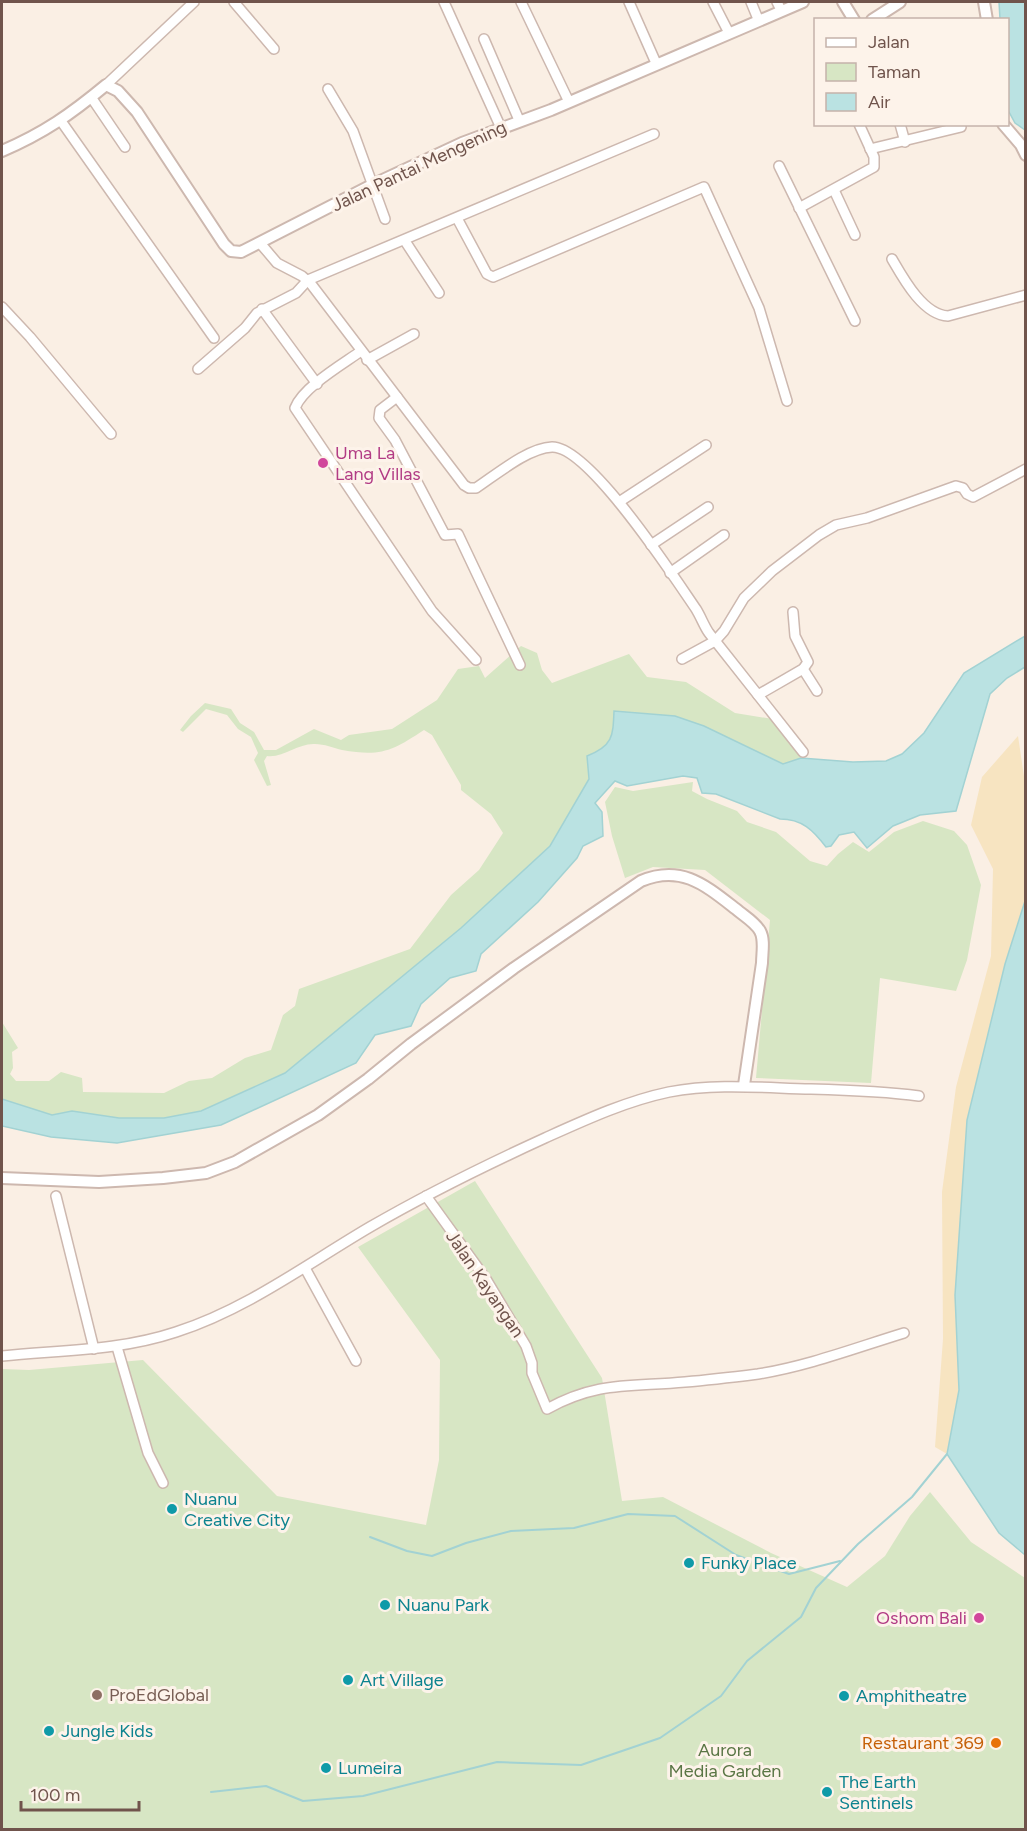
<svg xmlns="http://www.w3.org/2000/svg" width="1027" height="1831" font-family="Figtree,sans-serif">
  <style>
    .green { fill: #d7e6c4 }
    .sand { fill: #f7e4c1 }
    .water { fill: #bae2e2; stroke: #a2d2d3; stroke-width: 1.5 }
    .lines { fill: none; stroke-linecap: round; stroke-linejoin: round }
    .stream { stroke: #a2d2d3; stroke-width: 2 }
    .minor-casing { stroke: #cdb8af; stroke-width: 12 }
    .tertiary-casing { stroke: #cdb8af; stroke-width: 14 }
    .minor { stroke: #fff; stroke-width: 9 }
    .tertiary { stroke: #fff; stroke-width: 10 }
    .hotel-dot { fill: #d1479c; stroke: #fdf3ea; stroke-width: 2 }
    .culture-dot { fill: #0f9aa8; stroke: #fdf3ea; stroke-width: 2 }
    .education-dot { fill: #8d6e63; stroke: #fdf3ea; stroke-width: 2 }
    .food-dot { fill: #e8710a; stroke: #fdf3ea; stroke-width: 2 }
    .labels { text-anchor: middle; stroke-width: 6; stroke-linejoin: round; paint-order: stroke }
    .street-label { font-size: 18px; fill: #70544c; stroke: #fdf3ea }
    .hotel-label { font-size: 18px; fill: #b23c85; stroke: #fdf3ea; text-anchor: start }
    .culture-label { font-size: 18px; fill: #0d838f; stroke: #fdf3ea; text-anchor: start }
    .education-label { font-size: 18px; fill: #785e54; stroke: #fdf3ea; text-anchor: start }
    .food-label { font-size: 18px; fill: #c56008; stroke: #fdf3ea; text-anchor: end }
    .park-label { font-size: 18px; fill: #5a7645; stroke: #fdf3ea }
  </style>
  <rect width="100%" height="100%" fill="#faefe4"/>
  <g class="green">
    <path d="M521 646 537 653 542 670 552 683 629 654 647 677 686 682 735 713 785 721 807 751 801 758 783 764 757 753 613 733 603 750 587 756 589 779 550 846 461 928 285 1073 201 1111 164 1118H119L72 1111 52 1115 2 1100V1022L18 1048 12 1052 13 1068 10 1074 16 1081H49L61 1072 82 1078 83 1092 164 1093 189 1081 212 1078 245 1058 271 1050 283 1015 295 1006 299 989 410 949 451 895 479 870 503 833 491 814 461 790V785L432 735 424 730C392 751 381 757 342 750 334 748 324 744 315 744 298 743 284 758 267 756L264 761 271 785 267 786 254 760 258 753 251 737 238 729 227 715 206 709 183 732 180 730 191 716 205 703 231 709 240 723 254 732 264 750H276L314 729 341 740 349 735 392 729 437 700 458 669 479 666 485 678Z"/>
    <polygon points="693,782 692,791 707,799 737,811 747,822 776,832 810,861 827,866 838,854 853,842 869,852 894,832 923,821 954,831 967,845 981,885 967,960 956,991 880,978 871,1083 756,1078 770,920 705,870 653,867 625,878 612,836 605,802 615,787 633,791"/>
    <polygon points="475,1181 602,1378 622,1501 663,1497 771,1553 847,1587 885,1556 910,1516 930,1492 971,1542 1025,1578 1025,1829 2,1830 2,1369 29,1370 143,1360 277,1496 426,1525 439,1460 440,1360 358,1247"/>
  </g>
  <polygon class="sand" points="1018,736 1025,783 1025,901 1005,964 967,1120 955,1295 959,1390 947,1454 935,1447 943,1339 942,1192 956,1087 991,956 993,869 971,825 982,777"/>
  <g class="water">
    <polygon points="999,2 1025,2 1025,130 1015,123 1008,110 1008,20 1000,19"/>
    <path d="M1025 636V667L1007 678 990 694 956 811 920 815 893 826 867 848 854 832 839 835 831 846 826 847C813 830 802 819 780 819L716 794 702 793 697 778 683 776 627 786 615 781 595 803 602 812 603 836 583 846 577 858 538 902 481 954 476 971 450 978 421 1004 411 1026 375 1035 356 1063 221 1125 117 1143 51 1137 2 1126V1099L52 1115 72 1111 119 1118H164L201 1111 285 1073 461 928 550 846 589 779 587 756C613 746 613 736 614 711L675 716 704 726 783 764 801 758 853 762 886 761 902 754 924 733 964 673Z"/>
    <polygon points="1025,901 1025,1555 999,1533 947,1454 959,1390 955,1295 967,1120 1005,964"/>
  </g>
  <g class="lines">
    <g class="stream">
      <polyline points="370,1537 407,1551 432,1556 466,1543 511,1531 574,1528 628,1514 675,1516 736,1555 789,1574 840,1561"/>
      <polyline points="211,1792 266,1786 303,1801 363,1796 497,1762 581,1765 660,1738 721,1696 747,1661 801,1617 816,1588 858,1544 912,1497 947,1454"/>
    </g>
    <g class="minor-casing">
      <g id="minor">
        <polyline points="234,2 274,49"/>
        <polyline points="444,2 501,128"/>
        <polyline points="521,2 569,102"/>
        <polyline points="629,2 656,63"/>
        <polyline points="713,2 729,33"/>
        <polyline points="751,2 758,19"/>
        <polyline points="777,2 781,10"/>
        <polyline points="484,39 519,120"/>
        <polyline points="106,85 194,2"/>
        <polyline points="328,89 353,131 385,219"/>
        <polyline points="91,97 125,147"/>
        <polyline points="61,121 214,338"/>
        <polyline points="900,124 905,142"/>
        <polyline points="870,149 961,127"/>
        <polyline points="779,166 855,321"/>
        <polyline points="834,190 855,235"/>
        <polyline points="799,208 874,167 874,157 859,124"/>
        <polyline points="457,218 487,274 493,277 704,187 759,308 787,401"/>
        <polyline points="405,241 439,293"/>
        <path d="M260 243 277 263 302 276 311 284 464 485 469 488H476C497 474 528 448 552 447 589 446 674 577 696 609 701 617 704 626 709 633L803 752"/>
        <path d="M892 259C903 278 923 315 948 316L1026 295"/>
        <polyline points="2,307 30,337 111,434"/>
        <polyline points="262,309 317,384"/>
        <path d="M361 351C343 364 303 387 295 408L432 611 476 660"/>
        <polyline points="367,360 414,334"/>
        <polyline points="198,369 245,328 257,313 296,293 308,280 654,134"/>
        <polyline points="397,397 380,410 379,418 395,440 445,535 458,534 520,665"/>
        <polyline points="619,502 706,445"/>
        <polyline points="651,545 708,507"/>
        <polyline points="670,573 724,535"/>
        <polyline points="682,659 715,641 724,631 744,598 772,571 819,535 836,525 867,518 956,486 963,488 967,494 973,497 1026,469"/>
        <polyline points="803,669 817,691"/>
        <polyline points="758,695 803,669 808,662 795,636 793,612"/>
        <polyline points="56,1196 94,1349"/>
        <path d="M426 1196 486 1279 526 1346 532 1363V1373L547 1409C598 1381 630 1387 685 1382 709 1380 734 1377 758 1374 808 1366 855 1348 904 1333"/>
        <polyline points="305,1268 356,1361"/>
        <polyline points="117,1347 148,1453 163,1483"/>
        <path d="M2 1356C61 1350 119 1351 176 1332 247 1309 307 1264 370 1227 427 1194 486 1165 545 1138 585 1120 626 1101 669 1092 717 1083 764 1088 811 1089 848 1090 883 1091 919 1096"/>
      </g>
    </g>
    <g class="tertiary-casing">
      <g id="tertiary">
        <polyline points="843,2 854,20"/>
        <polyline points="984,2 987,20"/>
        <polyline points="872,20 900,2"/>
        <polyline points="1003,124 1021,145 1026,155"/>
        <path d="M2 151C44 133 71 114 106 85L118 91 137 112 224 244 231 251 241 252 374 184 462 143 551 110 803 2"/>
        <path d="M2 1178 99 1182 163 1178 206 1173 235 1162 318 1115 368 1079 411 1044 514 968 641 881C681 864 705 885 736 909 744 916 755 922 760 931 765 940 762 953 762 963L744 1085"/>
      </g>
    </g>
    <use href="#minor" class="minor"/>
    <use href="#tertiary" class="tertiary"/>
  </g>
  <g class="hotel-dot">
    <circle cx="323" cy="463" r="6"/>
    <circle cx="979" cy="1618" r="6"/>
  </g>
  <g class="culture-dot">
    <circle cx="172" cy="1509" r="6"/>
    <circle cx="689" cy="1563" r="6"/>
    <circle cx="385" cy="1605" r="6"/>
    <circle cx="348" cy="1680" r="6"/>
    <circle cx="844" cy="1696" r="6"/>
    <circle cx="49" cy="1731" r="6"/>
    <circle cx="326" cy="1768" r="6"/>
    <circle cx="827" cy="1792" r="6"/>
  </g>
  <circle class="education-dot" cx="97" cy="1695" r="6"/>
  <circle class="food-dot" cx="996" cy="1743" r="6"/>
  <g class="labels">
    <g class="street-label">
      <text transform="translate(419 166) rotate(-25)" y="6">Jalan Pantai Mengening</text>
      <text transform="translate(485 1284) rotate(56)" y="6">Jalan Kayangan</text>
    </g>
    <g class="hotel-label">
      <text x="335" y="459">Uma La<tspan x="335" dy="21">Lang Villas</tspan></text>
      <text x="967" y="1624" text-anchor="end">Oshom Bali</text>
    </g>
    <g class="culture-label">
      <text x="184" y="1505">Nuanu<tspan x="184" dy="21">Creative City</tspan></text>
      <text x="701" y="1569">Funky Place</text>
      <text x="397" y="1611">Nuanu Park</text>
      <text x="360" y="1686">Art Village</text>
      <text x="856" y="1702">Amphitheatre</text>
      <text x="61" y="1737">Jungle Kids</text>
      <text x="338" y="1774">Lumeira</text>
      <text x="839" y="1788">The Earth<tspan x="839" dy="21">Sentinels</tspan></text>
    </g>
    <g class="education-label">
      <text x="109" y="1701">ProEdGlobal</text>
    </g>
    <g class="food-label">
      <text x="984" y="1749">Restaurant 369</text>
    </g>
    <g class="park-label">
      <text x="725" y="1756">Aurora<tspan x="725" dy="21">Media Garden</tspan></text>
    </g>
  </g>
  <rect width="1027" height="1831" fill="none" stroke="#70544c" stroke-width="6"/>
  <rect x="814" y="18" width="195" height="108" fill="#fdf3ea" stroke="#c5b3ab" stroke-width="1.5"/>
  <rect x="826" y="38" width="30" height="9" fill="#ffffff" stroke="#c5b3ab" stroke-width="1.5"/>
  <text x="868" y="48" font-size="18" fill="#70544c">Jalan</text>
  <rect x="826" y="63" width="30" height="18" fill="#d7e6c4" stroke="#c5b3ab" stroke-width="1.5"/>
  <text x="868" y="78" font-size="18" fill="#70544c">Taman</text>
  <rect x="826" y="93" width="30" height="18" fill="#bae2e2" stroke="#c5b3ab" stroke-width="1.5"/>
  <text x="868" y="108" font-size="18" fill="#70544c">Air</text>
  <path d="M21 1801v9h118v-9" fill="none" stroke="#70544c" stroke-width="3"/>
  <text x="30" y="1801" font-size="18" fill="#70544c" stroke="#fdf3ea" stroke-width="4.5" paint-order="stroke">100 m</text>
</svg>
